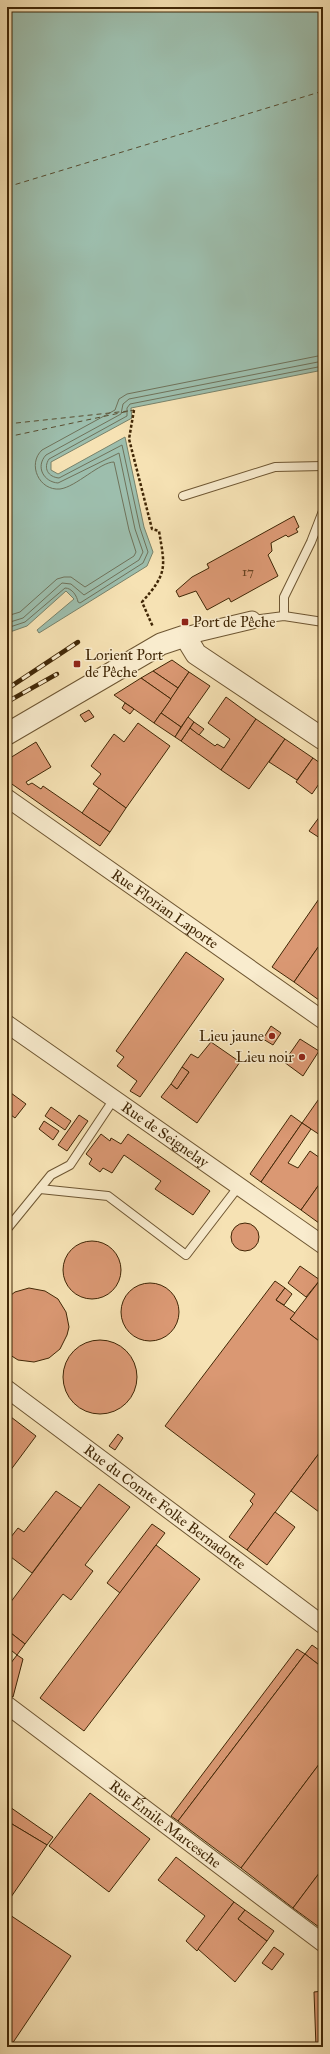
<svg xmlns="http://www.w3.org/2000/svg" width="330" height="2054" font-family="'IM FELL Great Primer',serif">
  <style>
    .water { fill: #9dbead; stroke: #78826a }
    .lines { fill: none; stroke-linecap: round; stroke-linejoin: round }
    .shore { stroke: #6f725a; stroke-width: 1 }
    .ferry { stroke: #584d30; stroke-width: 1; stroke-dasharray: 5 4; stroke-linecap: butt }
    .building { fill: #da9873; stroke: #412706 }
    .service-casing { stroke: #6e5632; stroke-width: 10 }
    .minor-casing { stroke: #6e5632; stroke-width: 19 }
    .tertiary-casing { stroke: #6e5632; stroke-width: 23 }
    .path { stroke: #412706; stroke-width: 2.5; stroke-dasharray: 3 2; stroke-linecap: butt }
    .service { stroke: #f9ecce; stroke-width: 8 }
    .minor { stroke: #f9ecce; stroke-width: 17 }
    .tertiary { stroke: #f9ecce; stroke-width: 21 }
    .rail-casing { stroke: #412706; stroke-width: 4.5 }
    .rail { stroke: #f9ecce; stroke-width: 3; stroke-dasharray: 9; stroke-linecap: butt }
    .poi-dot { fill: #8f2418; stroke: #f9ecce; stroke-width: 1.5 }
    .labels { text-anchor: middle; stroke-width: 3; stroke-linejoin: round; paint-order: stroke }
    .number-label { font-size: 13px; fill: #674321 }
    .poi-label { font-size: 15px; fill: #412706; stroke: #f9ecce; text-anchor: start }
    .street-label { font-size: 15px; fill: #412706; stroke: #f9ecce }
  </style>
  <rect width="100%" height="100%" fill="#f6e2b4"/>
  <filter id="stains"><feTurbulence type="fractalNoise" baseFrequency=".005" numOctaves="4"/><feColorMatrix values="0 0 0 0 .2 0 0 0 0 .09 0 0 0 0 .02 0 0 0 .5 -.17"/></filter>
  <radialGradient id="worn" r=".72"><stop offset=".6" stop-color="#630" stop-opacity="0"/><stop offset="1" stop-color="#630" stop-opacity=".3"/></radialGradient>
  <polygon class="water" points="7,7 323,7 323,370 131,408 132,418 51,462 51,470 58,474 125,437 144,527 153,552 147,566 39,633 37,630 74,599 66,591 27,626 7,633"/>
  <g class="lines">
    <g class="shore">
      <path d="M7 616 20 612 57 579 64 577H71L85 587 134 556 136 552 129 530 114 462C100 462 76 487 60 489 39 491 27 464 42 450L115 410 119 399 127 394 323 355"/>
      <path d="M7 623 23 618 62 583 71 584 84 595 139 560 143 552 135 529 119 453 58 483C44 482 35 467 46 455L121 414 123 404 129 399 323 361"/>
      <path d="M7 628 25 622 65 588C72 588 77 596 78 602L80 603 143 563 148 552 140 528 122 445 59 478C48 477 43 468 49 459L127 416V408L130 404 323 366"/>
    </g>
    <g class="ferry">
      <polyline points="7,187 323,91"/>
      <polyline points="7,424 128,411"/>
      <polyline points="7,437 134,410"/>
    </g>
  </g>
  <g class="building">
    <polygon points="294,516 299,527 296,529 298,532 288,537 286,535 271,543 272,551 268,555 278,576 231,602 229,598 207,610 196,591 179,597 176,591 192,577 209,568 207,564"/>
    <polygon points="172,660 189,672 178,688 153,671"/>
    <polygon points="153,671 178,688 171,699 141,678"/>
    <polygon points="189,672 210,686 181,727 161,713"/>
    <polygon points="141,678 171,699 154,723 114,695"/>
    <polygon points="226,697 256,719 221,770 181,741 190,728 215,746 217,744 224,748 230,739 208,723"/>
    <polygon points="125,703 134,709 130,714 122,708"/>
    <polygon points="89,710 94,717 85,722 80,715"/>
    <polygon points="161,713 181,727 175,737 154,723"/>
    <polygon points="188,717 194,722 181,741 175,737"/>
    <polygon points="256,719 285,739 249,789 221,770"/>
    <polygon points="194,722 204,729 199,735 190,728"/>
    <polygon points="138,723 170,746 126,808 93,784 101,774 91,766 114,734 124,742"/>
    <polygon points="285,739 313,758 297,780 269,762"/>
    <polygon points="36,742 51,767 26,782 28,785 32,783 41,789 43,786 110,832 100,846 9,782 10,758"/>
    <polygon points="313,758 323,765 323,778 312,794 296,782"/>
    <polygon points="99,788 126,808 110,832 82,813"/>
    <polygon points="323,812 323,840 309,831"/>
    <polygon points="323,893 323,940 294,982 272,967"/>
    <polygon points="323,940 323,1003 294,982"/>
    <polygon points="186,952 224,979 140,1097 130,1091 137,1081 117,1066 124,1057 116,1051"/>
    <polygon points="271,1026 281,1033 273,1045 263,1039"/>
    <polygon points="300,1039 319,1051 303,1076 284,1062"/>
    <polygon points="211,1042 240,1062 197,1123 161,1097 171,1084 177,1089 189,1072 182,1067 191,1054 198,1058"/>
    <polygon points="182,1067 189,1072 177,1089 171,1084"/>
    <polygon points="11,1093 26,1104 15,1118 7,1112 7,1099"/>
    <polygon points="323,1093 323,1137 302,1123"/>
    <polygon points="51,1107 71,1121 65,1130 45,1116"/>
    <polygon points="79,1115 88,1121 67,1151 58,1145"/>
    <polygon points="291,1115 302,1123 261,1182 250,1174"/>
    <polygon points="44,1121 59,1131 53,1140 39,1129"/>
    <polygon points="302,1123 311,1129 288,1163 298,1168 310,1151 323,1160 323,1179 301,1210 261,1182"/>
    <polygon points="101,1134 110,1141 111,1138 121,1144 128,1134 210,1191 193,1215 155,1189 161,1181 124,1155 112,1173 103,1168 100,1172 89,1164 92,1159 86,1154"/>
    <polygon points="323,1179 323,1226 301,1210"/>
    <circle cx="245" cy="1237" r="14"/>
    <circle cx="92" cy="1270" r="29"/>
    <polygon points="300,1266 320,1280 306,1297 288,1283"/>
    <polygon points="320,1280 323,1283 323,1344 290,1319"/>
    <polygon points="275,1281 285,1288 276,1300 295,1313 290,1319 323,1344 323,1448 247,1550 229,1537 253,1504 250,1501 255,1494 165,1426"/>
    <circle cx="150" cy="1312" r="29"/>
    <polygon points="29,1288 45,1291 58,1299 66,1312 69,1327 67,1335 60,1349 49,1358 34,1362 18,1360 7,1353 7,1298 15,1292"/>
    <polygon points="285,1288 292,1294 284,1305 276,1300"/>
    <circle cx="100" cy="1377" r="37"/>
    <polygon points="7,1414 36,1436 7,1475"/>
    <polygon points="118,1434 123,1438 115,1450 109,1446"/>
    <polygon points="323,1448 323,1515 291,1491"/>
    <polygon points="99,1484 130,1507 85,1565 93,1571 71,1600 63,1594 25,1644 7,1630 7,1607"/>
    <polygon points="56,1491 81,1508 32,1573 7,1554 7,1542 18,1528 24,1532"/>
    <polygon points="275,1512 295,1527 267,1565 247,1550"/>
    <polygon points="152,1524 165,1533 120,1593 107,1583"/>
    <polygon points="156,1545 200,1579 84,1731 40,1698"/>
    <polygon points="7,1630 25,1644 17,1655 7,1647"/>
    <polygon points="312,1645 323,1653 323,1668 305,1654"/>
    <polygon points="297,1649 305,1654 178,1821 171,1816"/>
    <polygon points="305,1654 323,1668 323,1759 241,1868 178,1821"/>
    <polygon points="17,1655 23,1659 13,1697 7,1693 7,1668"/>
    <polygon points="323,1759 323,1868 293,1908 241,1868"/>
    <polygon points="90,1793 150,1839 109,1892 49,1846"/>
    <polygon points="7,1805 53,1837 47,1845 7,1821"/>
    <polygon points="7,1821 47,1845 11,1897 7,1895"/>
    <polygon points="176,1857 234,1902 197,1951 186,1941 205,1916 158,1880"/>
    <polygon points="323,1868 323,1930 293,1908"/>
    <polygon points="234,1902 245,1910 238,1919 267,1941 235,1982 198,1949"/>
    <polygon points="245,1910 274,1931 267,1941 238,1919"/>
    <polygon points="7,1913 71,1956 10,2047 7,2047"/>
    <polygon points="274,1947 284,1954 272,1970 262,1963"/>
    <polygon points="323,1991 323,2047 316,2047 314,1992"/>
  </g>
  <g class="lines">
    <g class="service-casing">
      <g id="service">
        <polyline points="183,496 275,467 323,466"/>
        <polyline points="284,616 284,597 311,542 323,511"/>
        <polyline points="252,620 284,616 323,622"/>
        <polyline points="40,1189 108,1196 186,1255 239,1186"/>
        <polyline points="7,1229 51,1175 70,1165 114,1099"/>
      </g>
    </g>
    <g class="minor-casing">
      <g id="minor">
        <polyline points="185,636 252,620"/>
        <path id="s1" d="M7 798 323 1020"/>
        <path id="s2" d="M7 1024 323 1245"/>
        <path id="s3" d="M7 1389 323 1625"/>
        <path id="s4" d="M7 1705 323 1943"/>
      </g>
    </g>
    <g class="tertiary-casing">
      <polyline id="tertiary" points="7,734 161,644 185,636 196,654 323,739"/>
    </g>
    <path class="path" d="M134 410 129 439 152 529 159 531C165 567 168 573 142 602L153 627"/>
    <use href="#service" class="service"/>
    <use href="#minor" class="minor"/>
    <use href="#tertiary" class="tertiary"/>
    <g class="rail-casing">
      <g id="rail">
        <polyline points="7,689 78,642"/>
        <polyline points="7,702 57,674"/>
      </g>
    </g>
    <use href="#rail" class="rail"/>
  </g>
  <g class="poi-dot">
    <rect x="181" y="618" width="8" height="8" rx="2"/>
    <rect x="73" y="660" width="8" height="8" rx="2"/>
    <circle cx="272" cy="1036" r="4"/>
    <circle cx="302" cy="1057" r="4"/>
  </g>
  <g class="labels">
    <g class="number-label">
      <text x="248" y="576">17</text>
    </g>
    <g class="poi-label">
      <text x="193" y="627">Port de Pêche</text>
      <text x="85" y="660">Lorient Port<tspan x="85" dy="17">de Pêche</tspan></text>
      <text x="264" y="1041" text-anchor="end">Lieu jaune</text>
      <text x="294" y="1062" text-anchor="end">Lieu noir</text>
    </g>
    <g class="street-label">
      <text dy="5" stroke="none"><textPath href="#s1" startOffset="193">Rue Florian Laporte</textPath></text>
      <text dy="5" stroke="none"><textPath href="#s2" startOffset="193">Rue de Seignelay</textPath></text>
      <text dy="5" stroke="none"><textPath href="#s3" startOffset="197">Rue du Comte Folke Bernadotte</textPath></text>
      <text dy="5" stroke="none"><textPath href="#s4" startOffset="198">Rue Émile Marcesche</textPath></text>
    </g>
  </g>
  <rect width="330" height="2054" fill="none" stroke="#f6e2b4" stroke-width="24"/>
  <rect x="8" y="8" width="314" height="2038" fill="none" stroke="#412706" stroke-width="2"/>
  <rect x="12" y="12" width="306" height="2030" fill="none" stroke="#412706"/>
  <rect width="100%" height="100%" filter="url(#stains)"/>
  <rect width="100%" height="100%" fill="url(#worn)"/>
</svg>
